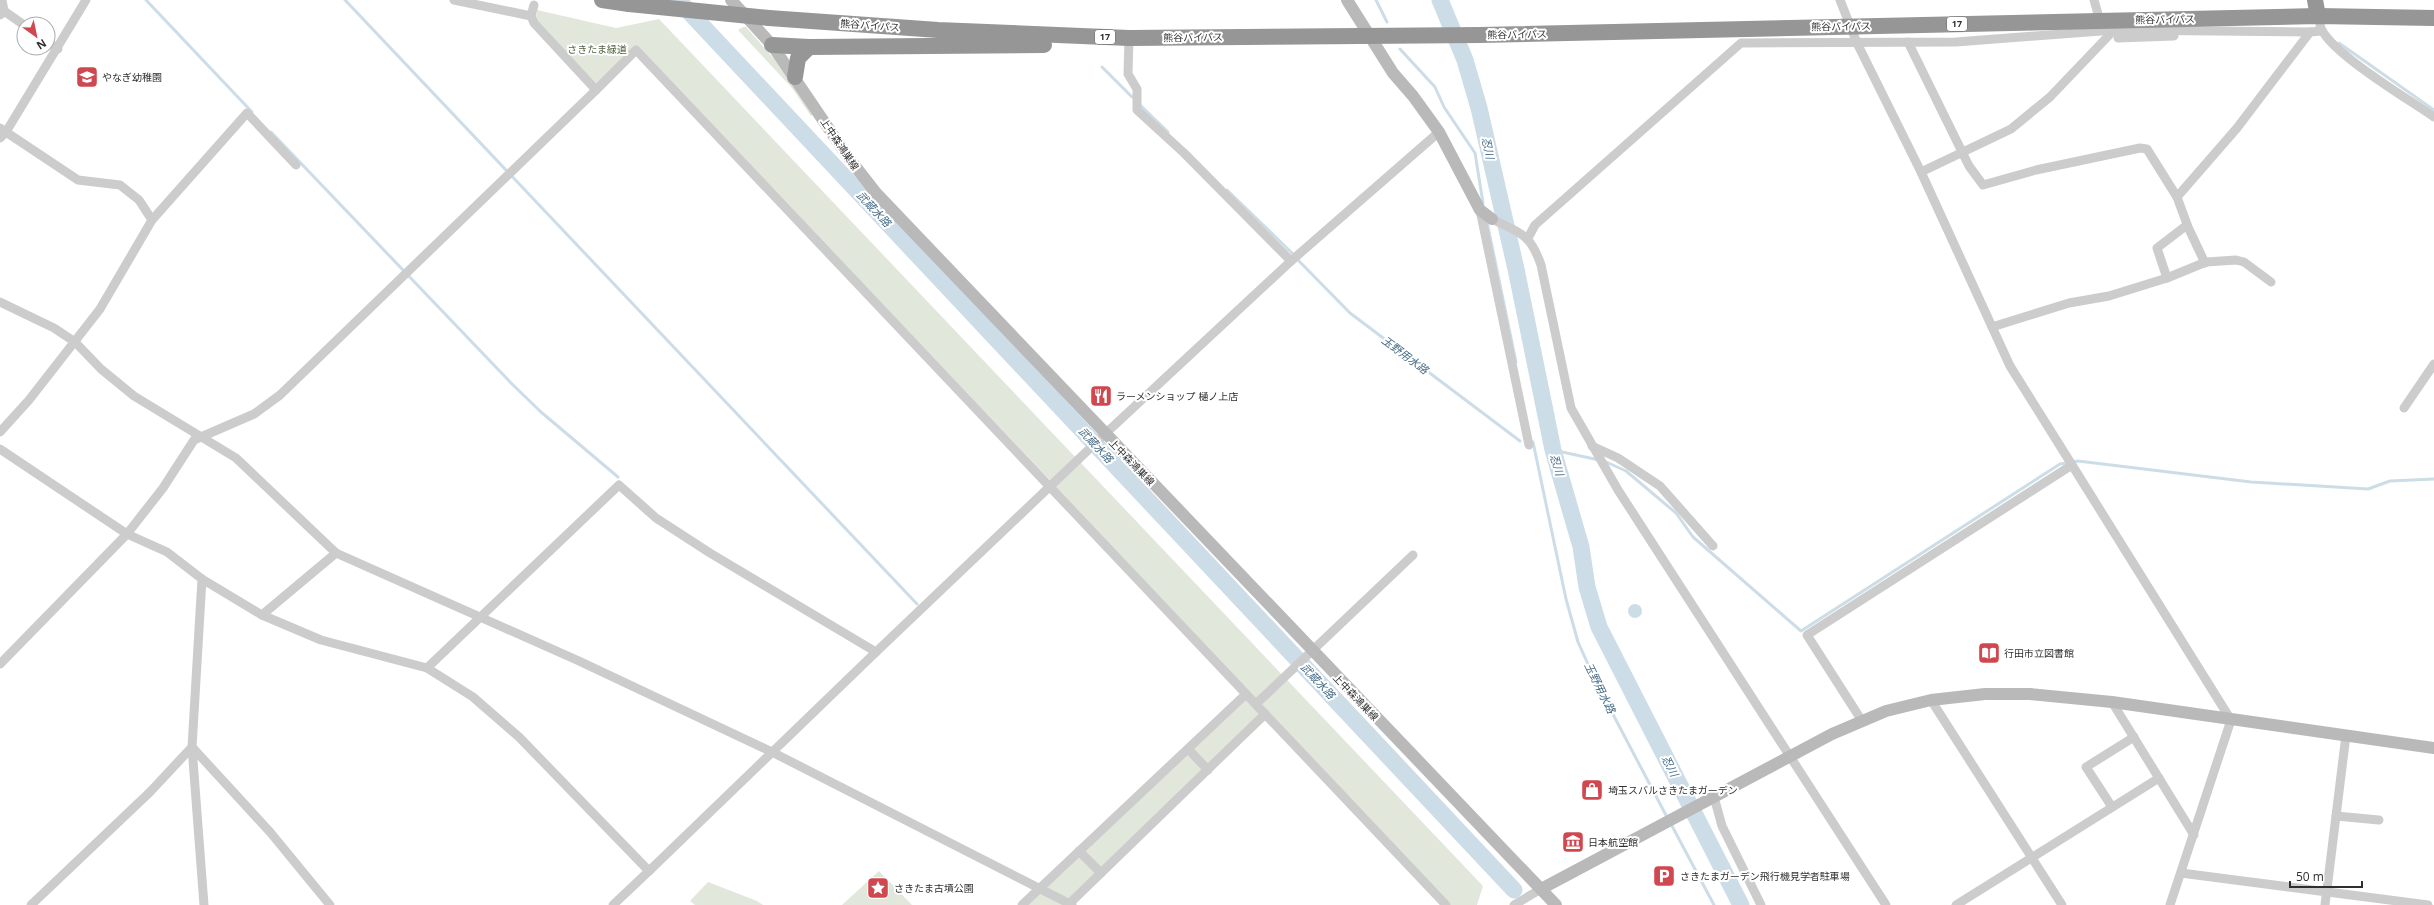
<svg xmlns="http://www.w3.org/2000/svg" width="2434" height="905" font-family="'Open Sans','Noto Sans JP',sans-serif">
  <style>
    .green { fill: #e2e7dc }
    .water { fill: #cddde8 }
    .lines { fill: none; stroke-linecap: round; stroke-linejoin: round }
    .stream { stroke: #cddde8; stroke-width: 3 }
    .river { stroke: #cddde8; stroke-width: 17 }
    .street { stroke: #ccc; stroke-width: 9 }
    .secondary { stroke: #b9b9b9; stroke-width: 12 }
    .highway { stroke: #969696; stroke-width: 16 }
    .highway-bridge { stroke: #969696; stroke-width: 16 }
    .labels { text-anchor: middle; stroke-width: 4; stroke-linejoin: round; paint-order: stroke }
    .shield { fill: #fff; stroke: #6d6d6d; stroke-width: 1 }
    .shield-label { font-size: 9px; font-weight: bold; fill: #2f2f2f }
    .street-label { font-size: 10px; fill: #2f2f2f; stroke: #fff }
    .park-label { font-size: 10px; fill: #526542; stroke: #fff }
    .poi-label { font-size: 10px; fill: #2f2f2f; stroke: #fff; text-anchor: start }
    .water-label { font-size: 11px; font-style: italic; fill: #476d87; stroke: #fff }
  </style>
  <rect width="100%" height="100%" fill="#fff"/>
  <g class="green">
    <polygon points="537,10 616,28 659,19 1483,886 1477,905 1450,905 1271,715 1070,905 1020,905 1241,694 1064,498 1050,480 638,48 596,85 536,19"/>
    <polygon points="743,27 746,27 775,60 813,114 811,116 792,88 738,30"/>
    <polygon points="879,871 912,905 842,905"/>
    <polygon points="708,882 757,901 763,905 695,905 690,901"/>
  </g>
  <circle class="water" cx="1635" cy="611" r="7"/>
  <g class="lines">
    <g class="stream">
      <polyline points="146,0 252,112"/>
      <polyline points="345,0 917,604"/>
      <polyline points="1376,0 1387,22"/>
      <polyline points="2339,43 2434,110"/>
      <polyline points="1400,49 1435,87 1444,107 1475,153 1483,203"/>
      <polyline points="1102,67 1132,97"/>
      <polyline points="1140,105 1168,132"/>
      <polyline points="271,132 512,384 541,412 618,477"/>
      <polyline points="1227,190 1292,253"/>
      <polyline points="1487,222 1516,362"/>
      <polyline points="1298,260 1350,313 1520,441"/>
      <polyline points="1533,442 1566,599 1578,642 1596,682 1668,819"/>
      <polyline points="1553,450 1599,460"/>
      <polyline points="1604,461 1626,471 1676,513 1693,537 1801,631 2060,464 2078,461 2251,482 2368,489 2390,481 2434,479"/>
      <polyline points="1671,824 1714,905"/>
    </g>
    <g class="river">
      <polyline points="678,0 1514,890"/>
      <polyline points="1440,0 1465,60 1479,108 1516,269 1553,450 1581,547 1587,587 1599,627 1741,905"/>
    </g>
    <g class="street">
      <polyline points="2,0 4,11"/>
      <polyline points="454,0 531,16"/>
      <polyline points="1840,0 1857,43 1921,172 2010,366 2072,465"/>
      <polyline points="2094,0 2098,14"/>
      <polyline points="534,5 531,16 534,23 596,90 636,50 1446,905"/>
      <polyline points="0,15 4,11 24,25"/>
      <path d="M2320 25C2325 50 2410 100 2434 117"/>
      <polyline points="1129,38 1128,74 1137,89 1137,110 1184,153 1291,261"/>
      <polyline points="2118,38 2174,36"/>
      <polyline points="48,42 58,49"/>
      <polyline points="1908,42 1969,166 1983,185 2036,170 2140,148 2147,149 2177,197"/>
      <polyline points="0,128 78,180 120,185 139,200 152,220 100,309 29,400 0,432"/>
      <polyline points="0,138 6,132 86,0"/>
      <polyline points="1921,172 2011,129 2050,97 2114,30 2310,32"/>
      <polyline points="1480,210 1529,445"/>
      <path d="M1492 219C1520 233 1530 233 1541 265L1571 408 1618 490 1886 905"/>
      <polyline points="152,220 247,113 296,165"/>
      <polyline points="1528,238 1535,225 1741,43 1956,42 2114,30"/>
      <polyline points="2205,263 2188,227 2177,197 2237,128 2310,32 2321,31"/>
      <polyline points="2167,278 2157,248 2187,225"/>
      <polyline points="0,302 54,328 75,342 101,369 134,396 236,458 336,553 579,661 772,752 1072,905"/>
      <polyline points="1992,327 2069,303 2109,296 2167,278 2206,262 2236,260 2244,262 2271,282"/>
      <polyline points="2404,408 2434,364"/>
      <polyline points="1592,446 1618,458 1660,486 1713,546"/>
      <polyline points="0,449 127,534 167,552 202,579 262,615 321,640 427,668"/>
      <polyline points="202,579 192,747 204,905"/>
      <polyline points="262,615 336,553"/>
      <polyline points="0,664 127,534 163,488 194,440 254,414 280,395 596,90"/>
      <polyline points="1931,700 2062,905"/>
      <polyline points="2112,702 2194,835"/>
      <polyline points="1256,704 1413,555"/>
      <polyline points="1862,721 1807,635 2072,465 2231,720 2170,905"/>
      <polyline points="1188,749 1208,770"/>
      <polyline points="1714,797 1722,826 1761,905"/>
      <polyline points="2112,807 2086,767 2134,737"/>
      <polyline points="2336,816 2379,820"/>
      <polyline points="1079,851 1101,873"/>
      <polyline points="649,871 876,652"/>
      <polyline points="2181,873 2428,905"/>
      <polyline points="31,905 150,792 192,747 270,832 330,905"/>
      <polyline points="613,905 649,871 519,737 473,697 427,668 619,485 656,518 710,553 876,652 1105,434 1291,261 1439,132"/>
      <polyline points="1022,905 1246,694"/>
      <polyline points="1068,905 1265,714"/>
      <polyline points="1514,905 1541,889"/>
      <polyline points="1956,905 2159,778"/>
      <polyline points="2325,905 2346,735"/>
    </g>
    <g class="secondary">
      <polyline points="731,0 772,45 848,157 876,193 1556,905"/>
      <polyline points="1347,0 1393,73 1413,96 1439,132 1480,210 1492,219"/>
      <polyline points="1541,889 1832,734 1886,711 1931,700 1985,694 2030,694 2112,702 2434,748"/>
    </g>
    <g class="highway">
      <polyline points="602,0 629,4"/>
      <polyline points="2315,0 2318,16"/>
      <polyline points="769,18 938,30 1129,38 1480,35 2318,16 2434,18"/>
      <polyline points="772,45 809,47 1044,45"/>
      <polyline points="795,77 798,58 809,47"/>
    </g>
    <polyline class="highway-bridge" points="629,4 769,18"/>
  </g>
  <defs>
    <g id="school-square" transform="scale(1.15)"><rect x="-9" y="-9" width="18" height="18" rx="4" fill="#cf4850" stroke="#fff"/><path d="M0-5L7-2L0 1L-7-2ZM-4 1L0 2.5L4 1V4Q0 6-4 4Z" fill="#fff"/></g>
    <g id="restaurant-square" transform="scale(1.15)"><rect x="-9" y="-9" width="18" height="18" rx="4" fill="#cf4850" stroke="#fff"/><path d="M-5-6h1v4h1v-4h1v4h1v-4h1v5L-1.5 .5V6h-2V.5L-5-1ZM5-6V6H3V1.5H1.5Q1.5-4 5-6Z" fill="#fff"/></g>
    <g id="library-square" transform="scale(1.15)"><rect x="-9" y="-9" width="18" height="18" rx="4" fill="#cf4850" stroke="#fff"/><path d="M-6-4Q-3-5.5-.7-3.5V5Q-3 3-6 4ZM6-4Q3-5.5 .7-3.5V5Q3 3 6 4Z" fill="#fff"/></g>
    <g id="shop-square" transform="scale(1.15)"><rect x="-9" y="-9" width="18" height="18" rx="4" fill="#cf4850" stroke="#fff"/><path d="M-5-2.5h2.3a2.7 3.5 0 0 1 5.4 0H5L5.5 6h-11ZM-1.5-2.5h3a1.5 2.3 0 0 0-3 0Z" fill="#fff"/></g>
    <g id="museum-square" transform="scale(1.15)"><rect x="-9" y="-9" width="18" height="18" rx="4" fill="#cf4850" stroke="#fff"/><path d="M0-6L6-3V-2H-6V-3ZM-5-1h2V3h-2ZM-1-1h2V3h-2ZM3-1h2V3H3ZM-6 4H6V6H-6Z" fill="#fff"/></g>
    <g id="parking-square" transform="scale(1.15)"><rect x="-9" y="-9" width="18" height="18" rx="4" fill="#cf4850" stroke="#fff"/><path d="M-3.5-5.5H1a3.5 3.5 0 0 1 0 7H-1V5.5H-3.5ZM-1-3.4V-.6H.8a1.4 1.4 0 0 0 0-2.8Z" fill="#fff"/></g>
    <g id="sight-square" transform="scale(1.15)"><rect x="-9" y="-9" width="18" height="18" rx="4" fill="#cf4850" stroke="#fff"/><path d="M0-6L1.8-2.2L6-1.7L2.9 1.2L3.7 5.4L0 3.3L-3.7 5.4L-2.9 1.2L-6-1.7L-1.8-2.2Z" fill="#fff"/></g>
  </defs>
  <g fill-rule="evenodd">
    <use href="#school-square" x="87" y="77"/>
    <use href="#restaurant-square" x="1101" y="396"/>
    <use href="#library-square" x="1989" y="653"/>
    <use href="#shop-square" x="1592" y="790"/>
    <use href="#museum-square" x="1573" y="842"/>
    <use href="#parking-square" x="1664" y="876"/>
    <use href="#sight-square" x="878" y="888"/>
  </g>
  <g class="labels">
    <g class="shield">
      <rect x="1947" y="17" width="20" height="14" rx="3"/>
      <rect x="1095" y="30" width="20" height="14" rx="3"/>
    </g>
    <g class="shield-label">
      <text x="1957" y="27">17</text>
      <text x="1105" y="40">17</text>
    </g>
    <g class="street-label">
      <text transform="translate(2165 19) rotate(-1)" y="4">熊谷バイパス</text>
      <text transform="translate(870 25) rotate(4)" y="4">熊谷バイパス</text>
      <text transform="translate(1841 26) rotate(-1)" y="4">熊谷バイパス</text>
      <text transform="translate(1517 34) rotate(-1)" y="4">熊谷バイパス</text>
      <text transform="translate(1193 37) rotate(-1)" y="4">熊谷バイパス</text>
      <text transform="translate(840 144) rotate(56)" y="4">上中森鴻巣線</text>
      <text transform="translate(1132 462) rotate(46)" y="4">上中森鴻巣線</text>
      <text transform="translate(1356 697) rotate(46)" y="4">上中森鴻巣線</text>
    </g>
    <g class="park-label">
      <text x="597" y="53">さきたま緑道</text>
    </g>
    <g class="poi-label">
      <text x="102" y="81">やなぎ幼稚園</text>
      <text x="1116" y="400">ラーメンショップ 樋ノ上店</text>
      <text x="2004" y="657">行田市立図書館</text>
      <text x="1608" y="794">埼玉スバルさきたまガーデン</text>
      <text x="1588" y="846">日本航空館</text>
      <text x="1680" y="880">さきたまガーデン飛行機見学者駐車場</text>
      <text x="894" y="892">さきたま古墳公園</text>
    </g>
    <g class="water-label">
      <text transform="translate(1488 148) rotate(77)" y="4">忍川</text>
      <text transform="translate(874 209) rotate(47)" y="4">武蔵水路</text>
      <text transform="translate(1405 355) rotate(37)" y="4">玉野用水路</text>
      <text transform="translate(1096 445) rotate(47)" y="4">武蔵水路</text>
      <text transform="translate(1557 465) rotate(74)" y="4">忍川</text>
      <text transform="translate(1318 681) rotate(47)" y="4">武蔵水路</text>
      <text transform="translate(1600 688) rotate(64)" y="4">玉野用水路</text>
      <text transform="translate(1670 766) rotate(63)" y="4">忍川</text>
    </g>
  </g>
  <g transform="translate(36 36) rotate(147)"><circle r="19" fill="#ffffff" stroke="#acacac"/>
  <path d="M0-3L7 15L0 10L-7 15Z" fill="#cf4850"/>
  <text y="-6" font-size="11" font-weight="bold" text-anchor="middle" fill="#2f2f2f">N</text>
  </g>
  <path d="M2290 881v6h72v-6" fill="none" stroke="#2f2f2f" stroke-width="2"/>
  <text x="2296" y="881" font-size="12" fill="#2f2f2f" stroke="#ffffff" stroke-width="3" paint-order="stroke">50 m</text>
</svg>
